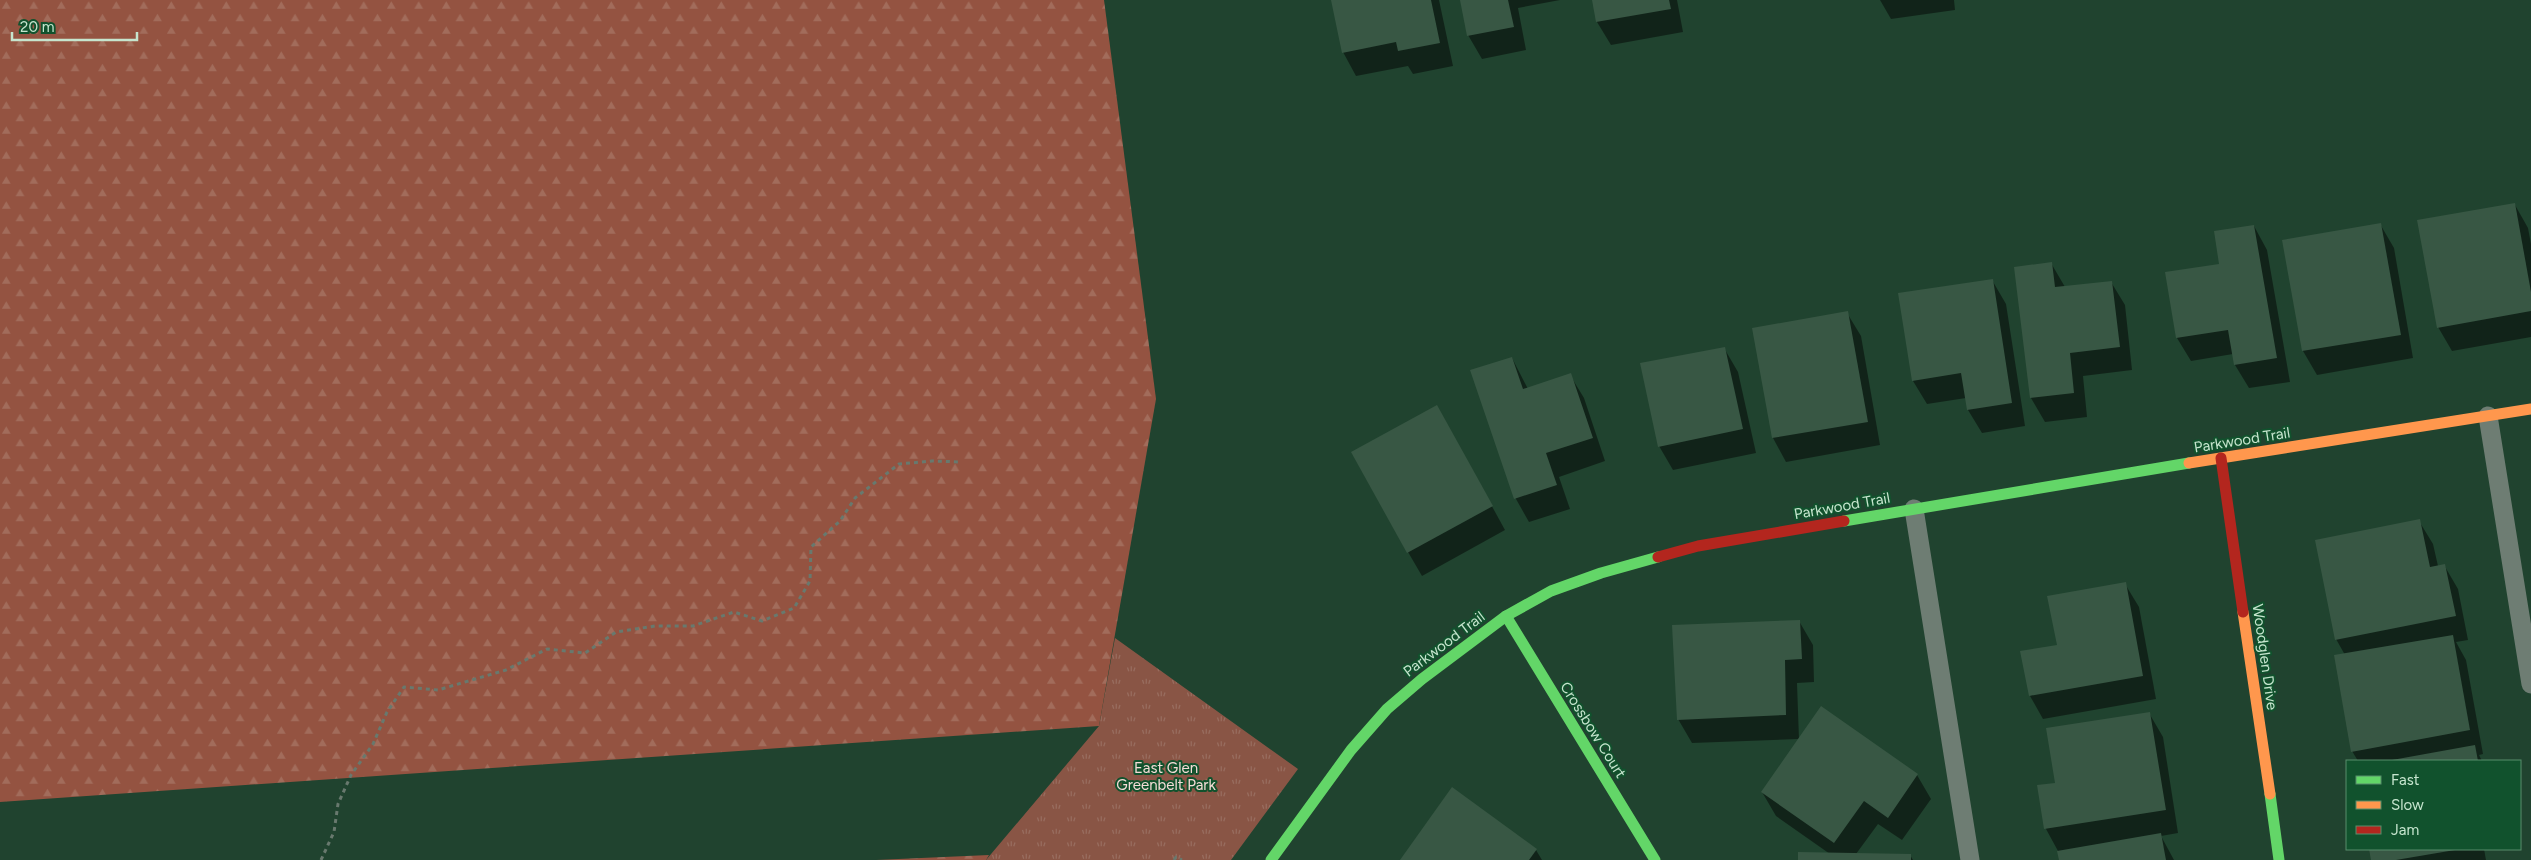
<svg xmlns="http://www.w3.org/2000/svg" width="2531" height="860" font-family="Figtree,sans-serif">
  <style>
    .grass { fill: url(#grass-tufts) }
    .forest { fill: url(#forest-firs) }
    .shadow { fill: #0007 }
    .building { fill: #385744 }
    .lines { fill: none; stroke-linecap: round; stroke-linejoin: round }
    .path { stroke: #68796e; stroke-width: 3; stroke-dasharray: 4 4; stroke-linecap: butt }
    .lane { stroke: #6e7d73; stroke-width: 19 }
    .fast { stroke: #63d668; stroke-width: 11 }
    .slow { stroke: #ff974d; stroke-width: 11 }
    .jam { stroke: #b3261e; stroke-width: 11 }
    .labels { text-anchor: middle; stroke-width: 4; stroke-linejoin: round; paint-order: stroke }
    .street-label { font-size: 15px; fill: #c6e5ce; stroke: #11522d }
    .park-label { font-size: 15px; fill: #f5dcd7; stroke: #11522d }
  </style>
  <defs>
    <pattern id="grass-tufts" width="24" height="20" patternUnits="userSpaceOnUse" patternTransform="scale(1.25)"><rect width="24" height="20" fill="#895545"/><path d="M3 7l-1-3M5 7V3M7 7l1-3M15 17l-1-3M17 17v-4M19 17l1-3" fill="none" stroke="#986d5f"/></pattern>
    <pattern id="forest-firs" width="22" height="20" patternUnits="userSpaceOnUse" patternTransform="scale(1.25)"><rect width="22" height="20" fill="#945341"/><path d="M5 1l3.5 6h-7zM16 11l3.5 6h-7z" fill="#a26c5b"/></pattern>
  </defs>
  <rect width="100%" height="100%" fill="#20432f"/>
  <polygon class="grass" points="1115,638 1298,769 1231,860 986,860 1099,726"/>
  <g class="forest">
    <polygon points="0,0 1104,0 1156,399 1099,726 0,802"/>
    <polygon points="989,855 986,860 876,860"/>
  </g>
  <g class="shadow">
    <polygon points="1333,0 1439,0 1453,66 1413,74 1408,66 1356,76 1343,52"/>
    <polygon points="1462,0 1560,0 1518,8 1526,50 1482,59 1468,35"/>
    <polygon points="1593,0 1677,0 1683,32 1611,45 1597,22"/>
    <polygon points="1880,0 1954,0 1955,10 1891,19"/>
    <polygon points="2515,205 2528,228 2531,244 2531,337 2452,351 2438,327"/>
    <polygon points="2380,224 2394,248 2413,358 2317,375 2303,351 2284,241"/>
    <polygon points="2254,226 2267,250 2290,382 2249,388 2235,365 2233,354 2191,361 2177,338 2221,265"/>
    <polygon points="2051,263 2065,287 2111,282 2125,305 2132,370 2083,376 2087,417 2045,422 2031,398 2015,268"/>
    <polygon points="1992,280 2006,304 2025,426 1982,433 1968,410 1966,398 1927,404 1913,381"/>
    <polygon points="1847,313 1861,336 1880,445 1786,462 1773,438 1753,329"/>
    <polygon points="1724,348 1738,372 1756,453 1673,470 1659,446"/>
    <polygon points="1512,358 1528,389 1570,375 1584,398 1605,461 1559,477 1570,509 1529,522 1516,499 1472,371"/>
    <polygon points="1450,430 1505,530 1422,576 1408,552"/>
    <polygon points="2419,521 2433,544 2438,566 2444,565 2458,589 2468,640 2456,642 2466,660 2483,754 2479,755 2482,761 2358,761 2352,751 2345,655 2336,639"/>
    <polygon points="2125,584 2139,607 2156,699 2043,719 2030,696 2058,646"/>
    <polygon points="1799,621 1813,645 1814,682 1797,683 1799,739 1692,743 1678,719"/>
    <polygon points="1821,708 1917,775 1931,799 1902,840 1878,824 1856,854 1910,855 1913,860 1799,860 1830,854 1776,816 1762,792"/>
    <polygon points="2149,713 2163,737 2178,833 2161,836 2174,860 2060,860 2058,851 2046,829 2056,784"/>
    <polygon points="2370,849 2484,849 2486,860 2372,860"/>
    <polygon points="1536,850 1542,860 1402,860"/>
  </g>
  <g class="building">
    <polygon points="1331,0 1431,0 1440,43 1398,51 1396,42 1342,53"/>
    <polygon points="1460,0 1508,0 1514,27 1467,36"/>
    <polygon points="1592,0 1669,0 1671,9 1596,22"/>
    <polygon points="2515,203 2531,292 2531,311 2437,328 2417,220"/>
    <polygon points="2381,223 2401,335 2302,351 2282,240"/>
    <polygon points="2254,225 2277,358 2234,365 2228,330 2176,338 2165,272 2219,264 2214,231"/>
    <polygon points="2052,262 2055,287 2112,281 2120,347 2070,353 2074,393 2030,398 2014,267"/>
    <polygon points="1993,279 2012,403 1967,410 1961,373 1912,381 1898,293"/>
    <polygon points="1848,311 1868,422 1772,438 1752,328"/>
    <polygon points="1725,347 1743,429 1658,447 1640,363"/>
    <polygon points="1512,357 1523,389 1571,373 1593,438 1546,453 1557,485 1514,499 1470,370"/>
    <polygon points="1437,405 1493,506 1407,553 1351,452"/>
    <polygon points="2420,519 2430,567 2445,564 2456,616 2335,640 2315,540"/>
    <polygon points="2126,582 2143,676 2029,696 2020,651 2057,645 2047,596"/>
    <polygon points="1800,620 1802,659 1785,660 1786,715 1677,720 1672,625"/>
    <polygon points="2453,635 2470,730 2351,752 2334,655"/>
    <polygon points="1821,706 1918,774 1888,818 1864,801 1834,843 1761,792"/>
    <polygon points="2150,712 2166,810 2044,829 2037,785 2055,783 2046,728"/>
    <polygon points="2475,745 2478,761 2392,761 2392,760"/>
    <polygon points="1452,787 1537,849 1529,860 1400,860"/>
    <polygon points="2161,833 2166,860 2059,860 2057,851"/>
    <polygon points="2369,849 2455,849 2455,850 2396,860 2371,860"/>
    <polygon points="1798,852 1911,854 1911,860 1798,860"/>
  </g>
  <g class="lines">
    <g class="path">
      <polyline points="321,860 334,832 338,804 351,775 373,744 387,712 404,687 438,690 506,670 547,649 585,653 616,632 655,626 693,626 734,612 762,621 794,608 810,581 811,547 840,521 855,498 899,464 932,461 961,462"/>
      <polyline points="1174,860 1176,857 1182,860"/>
    </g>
    <g class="lane">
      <polyline points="2488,416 2531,684"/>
      <polyline points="1914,509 1970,860"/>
    </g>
    <g class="fast">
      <polyline points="1844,521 2189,463"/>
      <polyline points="1506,616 1655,860"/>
      <polyline points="2270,794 2279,860"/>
      <polyline points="1271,860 1351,750 1387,709 1422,679 1506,616 1551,591 1601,573 1658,557"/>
    </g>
    <g class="slow">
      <polyline points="2189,463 2531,409"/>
      <polyline points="2243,612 2270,794"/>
    </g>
    <g class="jam">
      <polyline points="2221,458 2243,612"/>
      <polyline points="1658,557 1698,546 1844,521"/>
    </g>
  </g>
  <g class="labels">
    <g class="street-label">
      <text transform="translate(2242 440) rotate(-9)" y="5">Parkwood Trail</text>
      <text transform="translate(1842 506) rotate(-10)" y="5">Parkwood Trail</text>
      <text transform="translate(1444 644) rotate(-37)" y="5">Parkwood Trail</text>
      <text transform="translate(2265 657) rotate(82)" y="5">Woodglen Drive</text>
      <text transform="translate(1593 730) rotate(58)" y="5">Crossbow Court</text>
    </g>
    <g class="park-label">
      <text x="1166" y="773">East Glen<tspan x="1166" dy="17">Greenbelt Park</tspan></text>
    </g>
  </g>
  <rect x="2346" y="760" width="175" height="90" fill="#11522d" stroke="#598d6d"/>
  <rect x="2356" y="776" width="25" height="8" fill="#63d668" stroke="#598d6d"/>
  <text x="2391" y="785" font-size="15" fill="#c6e5ce">Fast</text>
  <rect x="2356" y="801" width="25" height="8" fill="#ff974d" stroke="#598d6d"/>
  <text x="2391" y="810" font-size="15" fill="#c6e5ce">Slow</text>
  <rect x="2356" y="826" width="25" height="8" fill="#b3261e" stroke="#598d6d"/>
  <text x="2391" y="835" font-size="15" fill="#c6e5ce">Jam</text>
  <path d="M12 32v8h125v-8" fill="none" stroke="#c6e5ce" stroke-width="2.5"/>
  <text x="20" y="32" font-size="15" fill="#c6e5ce" stroke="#11522d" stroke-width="4" paint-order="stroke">20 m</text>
</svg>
